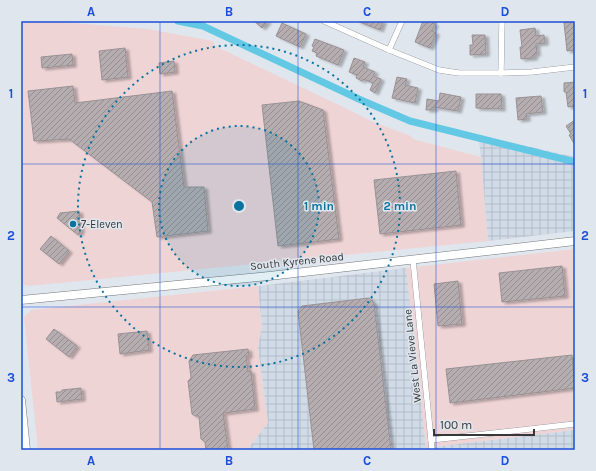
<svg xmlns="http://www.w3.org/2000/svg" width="596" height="471" font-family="Karla,sans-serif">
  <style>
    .commercial { fill: #efd4d6 }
    .industrial { fill: url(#industrial-grid) }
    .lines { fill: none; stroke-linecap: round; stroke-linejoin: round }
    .canal { stroke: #62c8e4; stroke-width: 7 }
    .building { fill: url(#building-hatch); stroke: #999194; filter: url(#shadow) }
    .street-casing { stroke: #74797f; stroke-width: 6 }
    .secondary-casing { stroke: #74797f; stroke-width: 9 }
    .street { stroke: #fff; stroke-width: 5.5 }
    .secondary { stroke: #fff; stroke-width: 8 }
    .grid { fill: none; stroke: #1d4ed8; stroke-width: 1; stroke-opacity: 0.55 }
    .ring { fill: none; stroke: #0a729f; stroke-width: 2; stroke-dasharray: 2 4 }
    .poi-dot { fill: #0a729f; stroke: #e0e6ed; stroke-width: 1.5 }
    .labels { text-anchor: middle; stroke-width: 3; stroke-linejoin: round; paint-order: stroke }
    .poi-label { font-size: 11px; fill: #353739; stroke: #e0e6ed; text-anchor: start }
    .street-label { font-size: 11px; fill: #353739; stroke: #e0e6ed }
    .centre { fill: #0a729f; stroke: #e0e6ed; stroke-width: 2 }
    .ring-label { font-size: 12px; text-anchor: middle; font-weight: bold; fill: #0a729f; stroke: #e0e6ed; stroke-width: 3; stroke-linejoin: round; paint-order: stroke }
    .neatline { fill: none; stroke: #1d4ed8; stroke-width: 1.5 }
    .grid-label { font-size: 13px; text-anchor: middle; font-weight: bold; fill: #1d4ed8 }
  </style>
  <defs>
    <pattern id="industrial-grid" width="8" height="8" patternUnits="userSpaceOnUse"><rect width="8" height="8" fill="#d1dbe7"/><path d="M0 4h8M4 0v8" fill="none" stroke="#b4bdc7"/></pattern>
    <pattern id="building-hatch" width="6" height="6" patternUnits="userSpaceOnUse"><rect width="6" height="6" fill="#b5adb0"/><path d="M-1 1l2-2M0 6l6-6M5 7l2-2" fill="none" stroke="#948e90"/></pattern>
    <filter id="shadow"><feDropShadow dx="3.5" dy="2" stdDeviation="1" flood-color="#0004"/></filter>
  </defs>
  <rect width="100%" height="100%" fill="#e0e6ed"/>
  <g class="commercial">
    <polygon points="21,21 48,21 148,29 213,41 215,46 341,106 373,122 411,136 413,139 481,157 488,241 29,286 25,285 22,283 21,281"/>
    <polygon points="575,249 575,430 426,448 406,268"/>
    <polygon points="258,286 262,326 258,349 268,423 247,450 38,450 24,317 31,310"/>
  </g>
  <g class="industrial">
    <polygon points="478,135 575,157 575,231 488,241 481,157"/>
    <polygon points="406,268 426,448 575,430 575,450 247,450 268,423 258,348 262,326 258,286"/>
  </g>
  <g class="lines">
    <polyline class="canal" points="178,21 203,26 361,100 410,121 575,162"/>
  </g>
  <g class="building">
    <polygon points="254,21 268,21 262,28"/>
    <polygon points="357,21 383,21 380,30"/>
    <polygon points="423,21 433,21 432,23 435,24 432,31 436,33 430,48 415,42"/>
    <polygon points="575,21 575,50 567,51 564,23"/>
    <polygon points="282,23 306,34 300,47 276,36"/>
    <polygon points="535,28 536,36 544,35 545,43 536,44 537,54 534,54 534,58 521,59 520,47 522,47 520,30"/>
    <polygon points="472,35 485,35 486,54 470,55 470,45 473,45"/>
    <polygon points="315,39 344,50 338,65 316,56 317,53 312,51 314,47 312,46"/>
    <polygon points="125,48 128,77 102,80 99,51"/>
    <polygon points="72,54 73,65 42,68 41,57"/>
    <polygon points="354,58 365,62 363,67 375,72 373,76 381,79 375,93 370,90 373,83 363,79 362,81 356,78 357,75 349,72"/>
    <polygon points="174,61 175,72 160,74 159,63"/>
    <polygon points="397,77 407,79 405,85 418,88 415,103 392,98"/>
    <polygon points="575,82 575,106 568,107 566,92 564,92 564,83"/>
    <polygon points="73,86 75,103 172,91 184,187 204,187 208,231 157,237 152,202 69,139 34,141 28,91"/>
    <polygon points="440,93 461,97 458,111 434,107 434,110 426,110 427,99 439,101"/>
    <polygon points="476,94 501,94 502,109 476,108"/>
    <polygon points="541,96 543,112 526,114 527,119 518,120 516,98"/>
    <polygon points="299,101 323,110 339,239 278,246 262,105"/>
    <polygon points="575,120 575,145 569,135 571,134 566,126"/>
    <polygon points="456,171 461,225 380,234 374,180"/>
    <polygon points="79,211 81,231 78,235 57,218 60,213"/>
    <polygon points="51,236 69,251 59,264 40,249"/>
    <polygon points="562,266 565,296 502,302 499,273"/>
    <polygon points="458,281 462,324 438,326 434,284"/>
    <polygon points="369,298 374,303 391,450 314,450 298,311 302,306"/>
    <polygon points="54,329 77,346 69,357 46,339"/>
    <polygon points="147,331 149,350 120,354 118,334"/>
    <polygon points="248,349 249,356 246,356 248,372 251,371 255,409 223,413 228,450 206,450 205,442 201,439 199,416 195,416 192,414 188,381 191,378 189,361 193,355"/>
    <polygon points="572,355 575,388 450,403 446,369"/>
    <polygon points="81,388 82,399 57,402 56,392 61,392 62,390"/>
  </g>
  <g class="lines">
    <g class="street-casing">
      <g id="street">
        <polyline points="324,21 389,50 439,70 459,73 501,73 532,72 575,67"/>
        <polyline points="389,50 402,21"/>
        <polyline points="501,73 502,21"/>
        <polyline points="413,260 432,450"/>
        <polyline points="431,440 575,424"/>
      </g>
    </g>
    <g class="secondary-casing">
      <g id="secondary">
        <polyline points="21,300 269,276 575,241"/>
        <polyline points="21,400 26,450"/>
      </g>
    </g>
    <use href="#street" class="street"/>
    <use href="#secondary" class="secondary"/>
  </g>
  <path class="grid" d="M160 21V450M298 21V450M436 21V450M21 164H575M21 307H575"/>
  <circle cx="239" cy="206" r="80" fill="#0a729f" fill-opacity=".12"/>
  <g class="ring">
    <circle cx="239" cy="206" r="80"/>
    <circle cx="239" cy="206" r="161"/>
  </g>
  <circle class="poi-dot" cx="73" cy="224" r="4"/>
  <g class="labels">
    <g class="poi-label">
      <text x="81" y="228">7-Eleven</text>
    </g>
    <g class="street-label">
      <text transform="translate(297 261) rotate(-6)" y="4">South Kyrene Road</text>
      <text transform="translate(412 356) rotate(-96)" y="4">West La Vieve Lane</text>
    </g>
  </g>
  <circle cx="239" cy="206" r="6" class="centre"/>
  <g class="ring-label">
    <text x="319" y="210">1 min</text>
    <text x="400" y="210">2 min</text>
  </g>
  <rect width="596" height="471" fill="none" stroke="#e0e6ed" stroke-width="44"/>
  <path d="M434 429v6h100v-6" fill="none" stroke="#353739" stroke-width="2"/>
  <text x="440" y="429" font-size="12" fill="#353739" stroke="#e0e6ed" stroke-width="3" paint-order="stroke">100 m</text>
  <rect x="22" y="22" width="552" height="427" class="neatline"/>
  <g class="grid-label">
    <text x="91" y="16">A</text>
    <text x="229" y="16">B</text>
    <text x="367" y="16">C</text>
    <text x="505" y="16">D</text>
    <text x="11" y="98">1</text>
    <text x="585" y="98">1</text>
    <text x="11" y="240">2</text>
    <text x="585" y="240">2</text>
    <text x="11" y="382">3</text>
    <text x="585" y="382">3</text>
    <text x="91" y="465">A</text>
    <text x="229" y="465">B</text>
    <text x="367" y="465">C</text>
    <text x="505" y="465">D</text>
  </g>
</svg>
